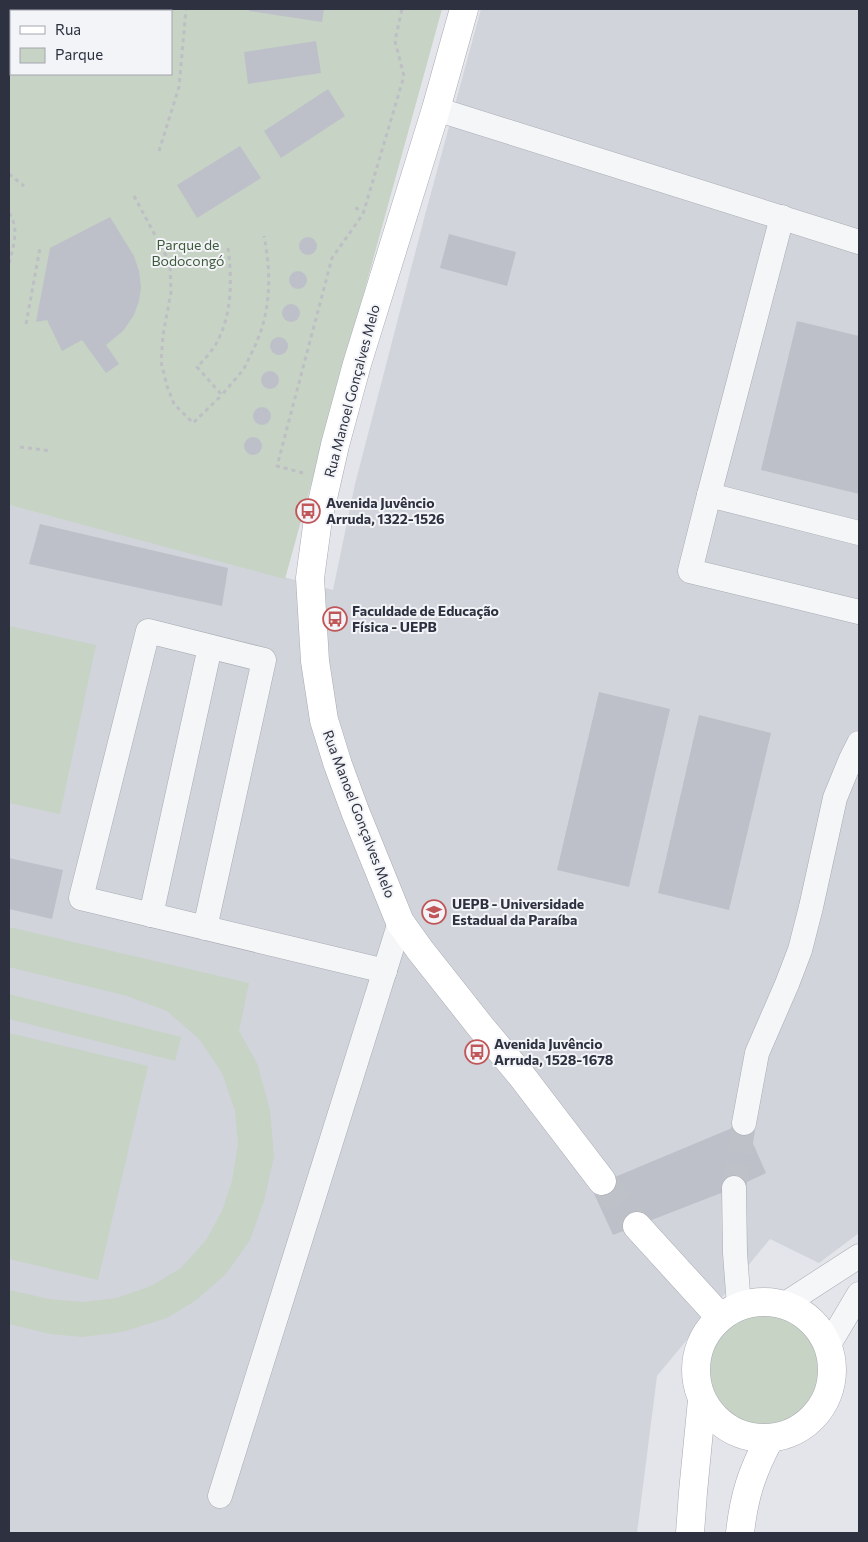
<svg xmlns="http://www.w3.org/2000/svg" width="868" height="1542" font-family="Commissioner,sans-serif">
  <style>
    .built { fill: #d1d4db }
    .green { fill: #c7d3c5; fill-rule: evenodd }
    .building { fill: #bec0c9 }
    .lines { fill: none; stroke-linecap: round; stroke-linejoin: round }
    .street-tunnel { stroke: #bfc1c8; stroke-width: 24; stroke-dasharray: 24 12; stroke-linecap: butt }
    .secondary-tunnel { stroke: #bfc1c8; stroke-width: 28; stroke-dasharray: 28 14; stroke-linecap: butt }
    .street-casing { stroke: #a9abb4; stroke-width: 25 }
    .secondary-casing { stroke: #a9abb4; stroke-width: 29 }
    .path { stroke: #bdbfc4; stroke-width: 3; stroke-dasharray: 4 4; stroke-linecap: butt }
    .street { stroke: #f5f6f8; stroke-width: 24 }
    .secondary { stroke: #fff; stroke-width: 28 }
    .labels { text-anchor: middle; stroke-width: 4; stroke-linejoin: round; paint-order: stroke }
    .park-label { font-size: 14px; fill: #3d5a3c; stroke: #f3f4f7 }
    .street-label { font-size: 14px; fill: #2d3140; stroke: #f3f4f7 }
    .poi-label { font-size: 14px; font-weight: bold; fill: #2d3140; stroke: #f3f4f7; text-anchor: start }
  </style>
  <rect width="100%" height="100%" fill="#e3e5ea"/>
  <polygon class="built" points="481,9 859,9 859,1233 819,1263 770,1239 657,1376 637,1533 9,1533 9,505 333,590 355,484 425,215"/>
  <g class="green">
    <path d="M9 9H442L285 579 9 505ZM11 11H171V74H11Z"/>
    <polygon points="9,626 96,645 60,814 9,803"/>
    <polygon points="9,927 249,983 239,1031 257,1063 270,1110 274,1156 264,1201 250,1240 226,1274 195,1301 167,1318 122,1332 82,1337 50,1334 9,1324 9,1290 49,1299 82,1302 116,1298 151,1286 181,1268 206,1240 222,1211 232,1181 238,1143 235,1111 222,1073 199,1039 167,1011 127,996 9,967"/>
    <polygon points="9,994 181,1037 175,1061 9,1019"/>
    <polygon points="9,1033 148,1066 98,1280 9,1259"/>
    <circle cx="762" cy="1370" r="58"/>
  </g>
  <g class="building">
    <polygon points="249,9 324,9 322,22 249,11"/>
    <polygon points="316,41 321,73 248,84 244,52"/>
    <polygon points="328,89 345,116 281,158 264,131"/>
    <polygon points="240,146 261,178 197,218 177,185"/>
    <polygon points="110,217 134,256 139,271 141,287 139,301 134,315 123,331 106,345 119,364 106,373 82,340 62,351 47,320 36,322 50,248"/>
    <polygon points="449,234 516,252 507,286 440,268"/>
    <circle cx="308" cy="246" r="9"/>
    <circle cx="298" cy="280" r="9"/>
    <circle cx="291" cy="313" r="9"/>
    <polygon points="797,321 859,336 859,494 761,470"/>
    <circle cx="279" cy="346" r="9"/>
    <circle cx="270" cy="380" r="9"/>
    <circle cx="262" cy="416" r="9"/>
    <circle cx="253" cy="446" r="9"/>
    <polygon points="40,524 228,568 222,606 29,564"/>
    <polygon points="599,692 670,709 629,887 557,870"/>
    <polygon points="699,715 771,733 729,910 658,893"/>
    <polygon points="9,858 63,870 52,919 9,909"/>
    <polygon points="744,1123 766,1173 734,1188 613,1235 591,1187"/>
  </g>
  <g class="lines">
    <polyline class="street-tunnel" points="734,1188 744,1123"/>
    <polyline class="secondary-tunnel" points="602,1181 637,1226"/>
    <g class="street-casing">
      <g id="street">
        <polyline points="436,109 859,242"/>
        <polyline points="782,217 709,495 859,533"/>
        <polyline points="709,495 690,571 859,612"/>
        <polyline points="151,915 210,647"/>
        <polyline points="205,928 264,660 148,631 81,898 385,971"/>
        <polyline points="744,1123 757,1053 787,984 800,950 811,907 835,798 851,759 859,743"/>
        <polyline points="734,1188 735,1253 739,1306"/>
        <polyline points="785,1304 859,1256"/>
        <polyline points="828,1346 859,1294"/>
        <polyline points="220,1496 400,922"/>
      </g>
    </g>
    <g class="secondary-casing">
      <g id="secondary">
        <polyline points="464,9 436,109 357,364 335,445 323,498 318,519 310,578 315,661 324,720 338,765 355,811 400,922 420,950 480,1026 521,1075 602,1181"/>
        <polyline points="637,1226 720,1317"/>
        <circle cx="764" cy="1370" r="68"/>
        <polyline points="690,1533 693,1492 702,1400"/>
        <path d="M740 1533C744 1496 752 1471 770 1438"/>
      </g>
    </g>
    <g class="path">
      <polyline points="113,11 113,9"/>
      <polyline points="153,11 153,9"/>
      <polyline points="159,151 179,87 186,9"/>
      <polyline points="9,174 24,186"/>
      <polyline points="134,196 170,263 171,292 163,335 161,362 167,386 174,404 193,423 222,395"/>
      <polyline points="355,208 364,211"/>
      <path d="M9 213C20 229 13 246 9 264"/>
      <path d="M228 248C232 277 232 309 220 336 215 348 206 358 197 367L222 395C228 387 236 379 242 371 246 366 248 360 251 354 271 316 272 277 264 236"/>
      <polyline points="26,324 40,248"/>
      <polyline points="20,447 52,451"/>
      <polyline points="303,473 277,466 332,258 363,214 404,76 395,41 402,9"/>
    </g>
    <use href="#street" class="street"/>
    <use href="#secondary" class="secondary"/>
  </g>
  <defs>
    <g id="bus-ring" transform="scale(1.25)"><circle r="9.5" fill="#f3f4f7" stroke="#c05658" stroke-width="1.5"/><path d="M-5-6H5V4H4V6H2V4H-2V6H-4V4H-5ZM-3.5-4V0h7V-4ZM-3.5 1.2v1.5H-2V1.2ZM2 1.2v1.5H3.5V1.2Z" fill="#c05658"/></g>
    <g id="university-ring" transform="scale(1.25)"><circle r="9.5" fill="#f3f4f7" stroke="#c05658" stroke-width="1.5"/><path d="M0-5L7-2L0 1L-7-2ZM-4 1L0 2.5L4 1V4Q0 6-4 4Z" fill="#c05658"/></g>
  </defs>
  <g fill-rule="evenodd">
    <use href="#bus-ring" x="308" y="511"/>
    <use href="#bus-ring" x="335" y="619"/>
    <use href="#university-ring" x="434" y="912"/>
    <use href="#bus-ring" x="477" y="1052"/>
  </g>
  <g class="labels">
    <g class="park-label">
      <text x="188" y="250">Parque de<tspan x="188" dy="16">Bodocongó</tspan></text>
    </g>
    <g class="street-label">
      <text transform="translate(352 391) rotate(-75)" y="5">Rua Manoel Gonçalves Melo</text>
      <text transform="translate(359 814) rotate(69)" y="5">Rua Manoel Gonçalves Melo</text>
    </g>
    <g class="poi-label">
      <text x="326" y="508">Avenida Juvêncio<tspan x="326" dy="16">Arruda, 1322-1526</tspan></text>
      <text x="352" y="616">Faculdade de Educação<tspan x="352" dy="16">Física - UEPB</tspan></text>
      <text x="452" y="909">UEPB - Universidade<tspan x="452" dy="16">Estadual da Paraíba</tspan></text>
      <text x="494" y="1049">Avenida Juvêncio<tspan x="494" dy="16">Arruda, 1528-1678</tspan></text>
    </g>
  </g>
  <rect width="868" height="1542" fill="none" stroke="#2d3140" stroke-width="20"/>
  <rect x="10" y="10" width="162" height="65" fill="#f3f4f7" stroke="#a4a6ae"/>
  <rect x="20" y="26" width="25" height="8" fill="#ffffff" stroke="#a4a6ae"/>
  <text x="55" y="35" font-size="15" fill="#2d3140">Rua</text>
  <rect x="20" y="48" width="25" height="15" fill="#c7d3c5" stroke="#a4a6ae"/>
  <text x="55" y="60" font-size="15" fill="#2d3140">Parque</text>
</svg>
